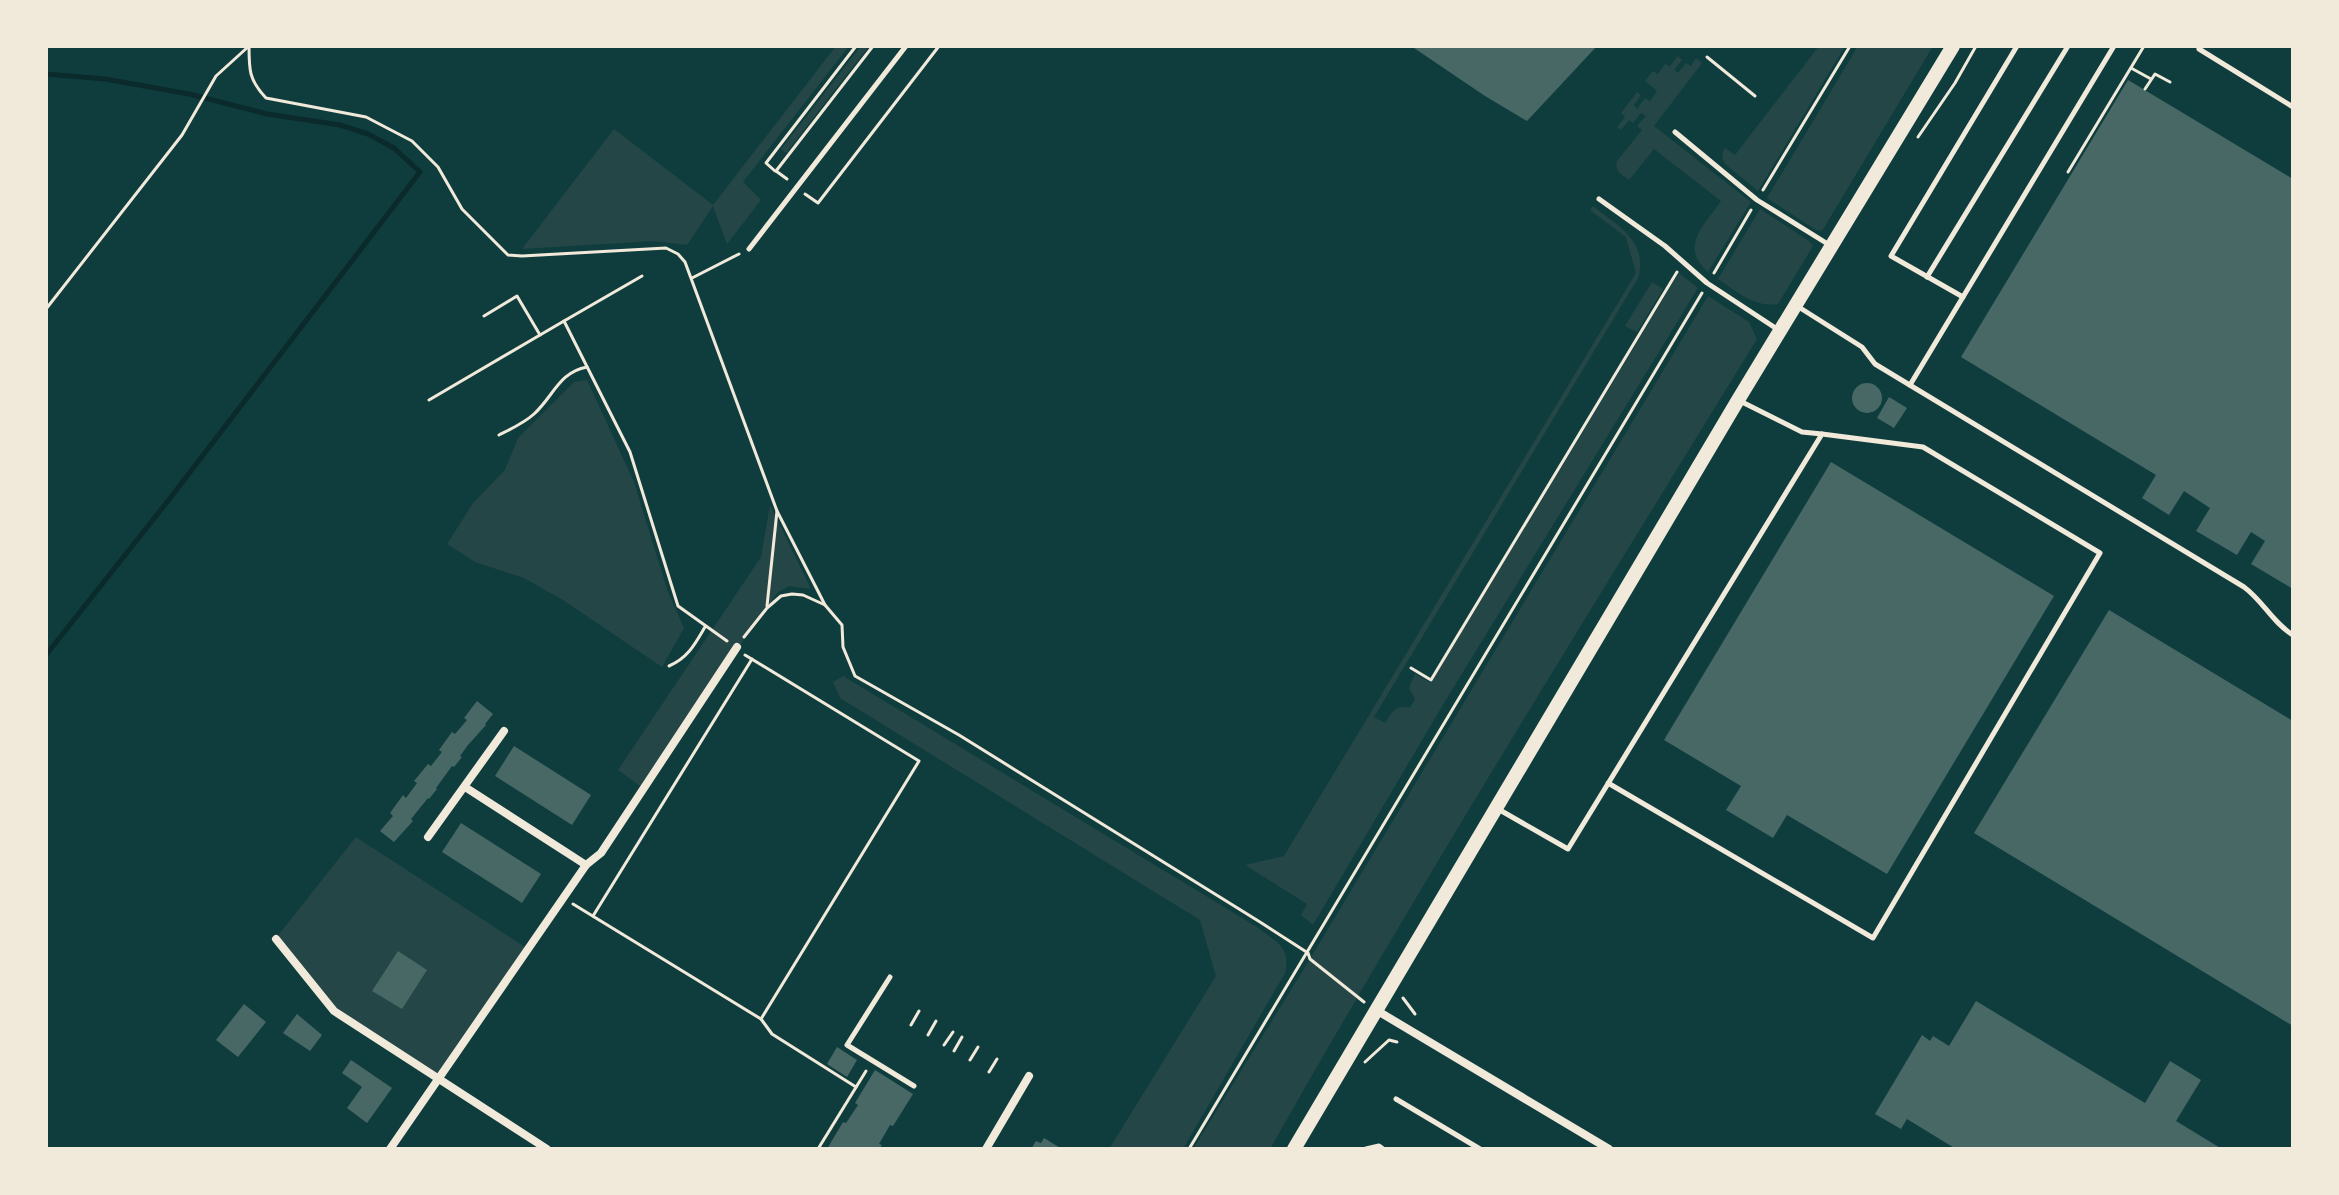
<svg xmlns="http://www.w3.org/2000/svg" width="2339" height="1195" font-family="Manrope,sans-serif">
  <style>
    .green { fill: #244646 }
    .lines { fill: none; stroke-linecap: round; stroke-linejoin: round }
    .stream { stroke: #0a2a2b; stroke-width: 5 }
    .building { fill: #486865 }
    .path { stroke: #f1e9da; stroke-width: 3 }
    .service { stroke: #f1e9da; stroke-width: 5 }
    .minor { stroke: #f1e9da; stroke-width: 8 }
    .tertiary { stroke: #f1e9da; stroke-width: 14 }
  </style>
  <rect width="100%" height="100%" fill="#0f3d3e"/>
  <g class="green">
    <polygon points="836,46 849,46 743,182 761,200 727,244 713,206 687,245 653,241 522,249 614,129 713,205"/>
    <polygon points="861,46 869,46 786,153 781,149"/>
    <path d="M1819 46H1845L1758 191 1725 164C1722 158 1721 154 1725 148L1735 155Z"/>
    <polygon points="1858,46 1933,46 1822,231 1816,230 1767,198"/>
    <path d="M1678 56 1682 60 1674 70 1678 73 1686 63 1691 66 1696 58 1702 63 1654 126 1751 202 1708 272C1678 246 1706 224 1721 201L1654 149 1629 180C1622 175 1614 171 1617 161L1642 130 1637 126 1646 116 1641 113 1633 123 1629 120 1621 130 1617 127 1625 117 1621 113 1637 92 1641 95 1634 105 1637 109 1645 98 1650 101 1657 91 1645 81 1653 71 1658 74 1665 64 1670 66Z"/>
    <path d="M1593 206C1617 225 1649 242 1638 278L1374 717 1385 723C1392 713 1396 703 1410 708L1415 699 1409 688 1415 674 1431 683 1679 273 1698 288 1444 703 1313 925 1301 915 1307 904 1245 865 1284 856 1636 273 1626 237 1590 210Z"/>
    <path d="M1760 209 1809 241 1813 246 1778 304C1755 308 1736 291 1718 279Z"/>
    <polygon points="1652,282 1663,289 1637,332 1625,326"/>
    <path d="M1708 296 1749 322 1757 339C1592 608 1425 875 1270 1149H1193L1310 959Z"/>
    <polygon points="587,380 634,482 668,592 684,628 662,667 563,600 524,578 475,562 447,544 473,503 505,470 518,438 574,382"/>
    <polygon points="770,505 811,589 789,586 778,592 640,786 618,770 761,557"/>
    <path d="M843 676 1257 927C1277 943 1291 946 1285 973L1183 1149H1109L1216 976 1200 920 840 698 833 682Z"/>
    <polygon points="356,837 528,949 439,1078 334,1011 276,938"/>
  </g>
  <g class="lines">
    <polyline class="stream" points="46,74 105,79 189,94 267,114 340,125 368,134 394,148 420,172 171,497 46,655"/>
  </g>
  <g class="building">
    <polygon points="1411,46 1597,46 1527,121 1485,96"/>
    <polygon points="2128,80 2293,179 2293,589 2251,564 2265,541 2251,532 2237,555 2196,531 2210,508 2184,491 2169,515 2142,498 2156,475 1961,357"/>
    <circle cx="1867" cy="398" r="15"/>
    <polygon points="1889,397 1907,408 1894,428 1877,418"/>
    <polygon points="1831,462 2054,596 1887,874 1787,815 1773,838 1726,810 1741,786 1664,740"/>
    <polygon points="2109,610 2293,721 2293,1026 1974,833"/>
    <polygon points="477,701 493,714 485,724 486,725 468,745 460,756 462,757 454,767 452,766 436,788 437,789 429,799 428,798 411,819 413,821 394,842 380,831 393,816 390,813 403,795 406,798 417,783 414,781 428,764 431,766 442,752 439,750 452,732 455,734 467,720 464,718"/>
    <polygon points="514,746 591,795 572,825 495,776"/>
    <polygon points="461,823 541,874 522,903 442,852"/>
    <polygon points="398,951 427,970 402,1009 372,991"/>
    <polygon points="1976,1001 2145,1103 2170,1061 2201,1080 2176,1121 2222,1149 1956,1149 1907,1119 1901,1129 1875,1114 1922,1035 1930,1041 1933,1036 1949,1046"/>
    <polygon points="244,1004 266,1022 238,1057 216,1040"/>
    <polygon points="297,1014 322,1035 310,1051 283,1033"/>
    <polygon points="837,1047 857,1060 847,1077 827,1064"/>
    <polygon points="351,1060 392,1088 367,1123 347,1108 362,1087 342,1073"/>
    <polygon points="875,1070 913,1094 893,1126 890,1125 879,1144 882,1145 879,1149 827,1149 843,1122 846,1123 858,1105 855,1103"/>
    <polygon points="1044,1138 1062,1149 1031,1149 1036,1141 1041,1143"/>
  </g>
  <g class="lines">
    <g class="path">
      <path d="M249 46C249 70 249 80 266 98L366 117 412 141 438 167 462 209 508 255 522 256 666 248 678 254 685 262 777 511"/>
      <polyline points="1707,57 1755,96"/>
      <polyline points="2131,68 2151,79"/>
      <polyline points="2145,89 2155,74 2170,82"/>
      <polyline points="1918,137 1955,83 1976,46"/>
      <polyline points="775,171 766,163 856,46"/>
      <polyline points="2068,172 2144,46"/>
      <polyline points="787,179 776,171 873,46"/>
      <polyline points="1763,190 1850,46"/>
      <polyline points="805,194 818,203 939,46"/>
      <polyline points="1714,273 1751,210"/>
      <polyline points="692,278 739,254"/>
      <polyline points="46,309 182,135 216,76 249,46"/>
      <polyline points="484,316 517,296 540,335 564,321 630,452 678,606 727,641"/>
      <polyline points="564,321 642,276"/>
      <polyline points="429,400 540,335"/>
      <path d="M499 435C511 429 524 423 534 414 553 397 559 372 587 367"/>
      <polyline points="767,606 777,511 825,605"/>
      <polyline points="744,637 767,608 781,596 792,594 803,595 825,605 842,625 843,647 855,676 959,735 1260,922 1308,953 1310,959 1364,1002"/>
      <polyline points="745,655 919,761 761,1019 772,1034 856,1087"/>
      <path d="M669 666C688 658 695 644 705 627"/>
      <polyline points="1411,668 1431,680 1677,272"/>
      <polyline points="573,904 761,1019"/>
      <polyline points="593,916 752,659"/>
      <polyline points="1403,998 1415,1014"/>
      <polyline points="911,1025 919,1011"/>
      <polyline points="928,1035 936,1021"/>
      <polyline points="944,1045 953,1032"/>
      <polyline points="954,1051 962,1037"/>
      <polyline points="970,1060 978,1047"/>
      <polyline points="1365,1062 1389,1040 1397,1042"/>
      <polyline points="989,1072 997,1059"/>
      <polyline points="818,1149 866,1071"/>
      <polyline points="1189,1149 1702,293"/>
    </g>
    <g class="service">
      <polyline points="2201,46 2199,49 2293,107"/>
      <polyline points="1675,132 1757,200 1831,246"/>
      <polyline points="1599,199 1665,246 1707,283 1780,331"/>
      <polyline points="749,249 906,46"/>
      <polyline points="1927,277 2068,46"/>
      <polyline points="1963,297 1891,256 2017,46"/>
      <path d="M1797 306 1862 347 1875 364 2244 587C2263 601 2273 623 2293 635"/>
      <polyline points="1910,385 2114,46"/>
      <polyline points="1738,400 1802,432 1822,434"/>
      <polyline points="1498,809 1568,849 1822,434 1923,447 2100,553 1873,938 1608,783"/>
      <polyline points="890,977 847,1045 914,1086"/>
      <polyline points="1396,1099 1480,1149"/>
      <polyline points="1366,1149 1379,1146 1383,1149"/>
    </g>
    <g class="minor">
      <polyline points="465,787 586,865"/>
      <polyline points="428,837 504,731"/>
      <polyline points="276,939 334,1011 547,1149"/>
      <polyline points="1376,1010 1609,1149"/>
      <polyline points="390,1149 586,865 601,853 737,647"/>
      <polyline points="986,1149 1029,1076"/>
    </g>
    <polyline class="tertiary" points="1294,1149 1738,400 1953,46"/>
  </g>
  <rect width="2339" height="1195" fill="none" stroke="#f1e9da" stroke-width="96"/>
</svg>
